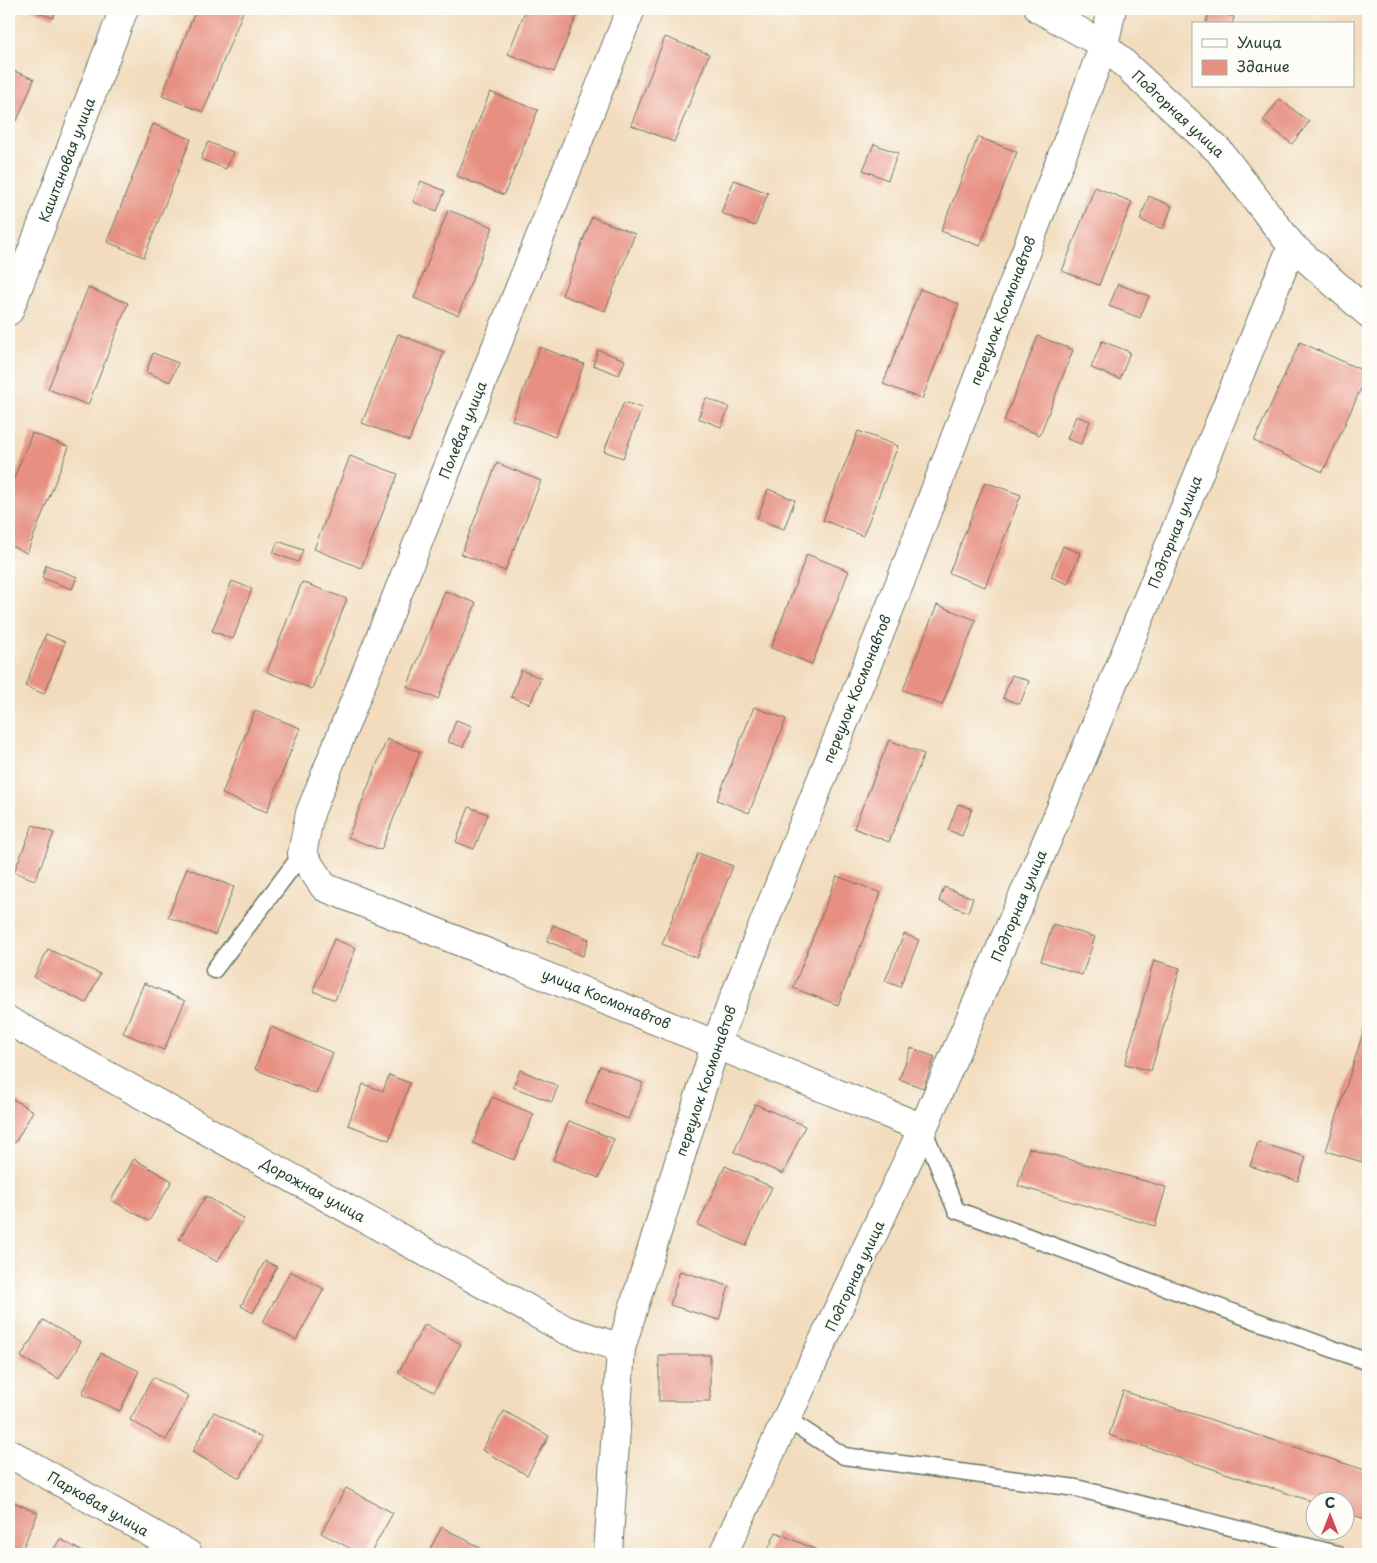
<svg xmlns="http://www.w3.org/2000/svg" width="1377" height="1563" font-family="'Playpen Sans',sans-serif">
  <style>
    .building { fill: #e79082 }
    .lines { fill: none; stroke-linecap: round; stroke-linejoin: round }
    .lane-casing { stroke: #697564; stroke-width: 19 }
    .street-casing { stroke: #697564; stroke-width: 30 }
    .lane { stroke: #fff; stroke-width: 16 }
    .street { stroke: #fff; stroke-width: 28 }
    .labels { text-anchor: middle; stroke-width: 4; stroke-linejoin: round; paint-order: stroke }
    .street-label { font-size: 14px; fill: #1f3d34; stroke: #fdfcf7 }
  </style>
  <rect width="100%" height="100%" fill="#fdfcf7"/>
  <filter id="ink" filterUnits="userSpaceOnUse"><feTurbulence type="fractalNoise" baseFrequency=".02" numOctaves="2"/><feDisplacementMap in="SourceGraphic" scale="10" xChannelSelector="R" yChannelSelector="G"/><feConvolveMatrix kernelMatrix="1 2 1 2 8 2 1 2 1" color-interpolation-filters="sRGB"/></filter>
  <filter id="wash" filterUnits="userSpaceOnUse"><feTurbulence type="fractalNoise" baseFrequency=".0096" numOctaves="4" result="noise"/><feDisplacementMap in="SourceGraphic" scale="20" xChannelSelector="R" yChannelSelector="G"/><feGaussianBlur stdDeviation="1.12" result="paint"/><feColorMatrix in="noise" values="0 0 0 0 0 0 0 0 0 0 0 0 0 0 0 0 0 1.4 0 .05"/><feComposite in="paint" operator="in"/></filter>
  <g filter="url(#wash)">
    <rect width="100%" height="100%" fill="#f2dcbd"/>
    <g id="blocks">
      <g class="building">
        <polygon points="29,9 57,9 53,18"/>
        <polygon points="196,9 244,9 203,112 162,96"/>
        <polygon points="526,9 579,9 554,72 508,54"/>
        <polygon points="1210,10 1234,17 1232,24 1206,23"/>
        <polygon points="665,37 709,54 674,142 631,125"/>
        <polygon points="9,69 34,79 17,121 9,117"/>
        <polygon points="490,92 538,110 504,195 457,176"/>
        <polygon points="1280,99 1309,122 1292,144 1263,121"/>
        <polygon points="153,124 191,139 144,257 107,242"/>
        <polygon points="978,137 1017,152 980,246 941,231"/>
        <polygon points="208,142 233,152 226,169 201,159"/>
        <polygon points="874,144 898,153 888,180 863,170"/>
        <polygon points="734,180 768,193 755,226 721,213"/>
        <polygon points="421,181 445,191 437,211 413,202"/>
        <polygon points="1095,187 1132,202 1099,285 1062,271"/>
        <polygon points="1149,196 1172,206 1163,229 1140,220"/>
        <polygon points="448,210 493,227 458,315 414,298"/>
        <polygon points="592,217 635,234 605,311 562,295"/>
        <polygon points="1118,284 1149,296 1140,318 1109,306"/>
        <polygon points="88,288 128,303 88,405 48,389"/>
        <polygon points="920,289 959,304 922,399 883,384"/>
        <polygon points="398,334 444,352 409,441 362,423"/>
        <polygon points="1038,336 1073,350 1040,435 1004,421"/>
        <polygon points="1102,341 1130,352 1120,379 1091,368"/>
        <polygon points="1300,342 1368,373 1323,472 1254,441"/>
        <polygon points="540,347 584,364 555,437 512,420"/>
        <polygon points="598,350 625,360 619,375 593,365"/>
        <polygon points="153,353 178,363 170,382 146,372"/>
        <polygon points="706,398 729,407 721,427 698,418"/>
        <polygon points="624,402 642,408 623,458 604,451"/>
        <polygon points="1076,416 1090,421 1081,444 1067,439"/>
        <polygon points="858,431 898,446 863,536 823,520"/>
        <polygon points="32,433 69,447 27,553 9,545 9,491"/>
        <polygon points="350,456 398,474 361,568 314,549"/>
        <polygon points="497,463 541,481 505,571 461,554"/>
        <polygon points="985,482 1021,495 985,587 949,573"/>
        <polygon points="768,489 795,500 784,529 757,519"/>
        <polygon points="278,541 303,550 298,562 273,553"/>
        <polygon points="1063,546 1080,553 1068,584 1051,577"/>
        <polygon points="807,554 849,571 812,664 771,648"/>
        <polygon points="46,565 77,577 72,589 42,578"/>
        <polygon points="232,581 252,589 233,639 212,631"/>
        <polygon points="302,582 347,599 312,689 267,672"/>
        <polygon points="445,591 476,603 438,699 407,687"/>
        <polygon points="937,605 976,620 942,705 903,690"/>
        <polygon points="46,634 65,642 44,694 25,686"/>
        <polygon points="521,670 541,678 530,704 511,697"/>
        <polygon points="1012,675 1029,681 1020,704 1003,698"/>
        <polygon points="754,707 786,719 749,813 717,800"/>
        <polygon points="255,710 300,728 267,812 222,794"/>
        <polygon points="456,720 472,726 463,747 448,742"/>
        <polygon points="387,739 420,752 381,850 348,837"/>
        <polygon points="889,740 924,754 889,842 854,828"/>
        <polygon points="958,804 972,809 962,836 948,830"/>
        <polygon points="469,807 488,814 474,849 456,842"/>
        <polygon points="33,825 54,833 35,880 14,872"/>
        <polygon points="698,853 733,866 697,958 662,944"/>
        <polygon points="187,868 234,887 215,935 168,917"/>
        <polygon points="837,876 881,893 838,1005 793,988"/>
        <polygon points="944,887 973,898 968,912 939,901"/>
        <polygon points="1053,924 1095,937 1082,975 1041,961"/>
        <polygon points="553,925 589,939 583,956 547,941"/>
        <polygon points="904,934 919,940 900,987 885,981"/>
        <polygon points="334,939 356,948 335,1000 313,991"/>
        <polygon points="48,949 100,974 86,1003 34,977"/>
        <polygon points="1154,960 1180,968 1151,1071 1125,1064"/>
        <polygon points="144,983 185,1001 164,1050 123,1033"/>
        <polygon points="1366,1023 1368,1023 1368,1140 1362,1162 1326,1151"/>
        <polygon points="271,1027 333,1053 316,1094 255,1069"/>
        <polygon points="911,1048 935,1057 923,1088 899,1079"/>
        <polygon points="600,1066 643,1083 628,1119 586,1102"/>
        <polygon points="520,1070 558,1086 552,1102 513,1087"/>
        <polygon points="389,1075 410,1083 389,1140 348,1125 363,1084 383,1091"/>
        <polygon points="9,1097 33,1111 15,1143 9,1139"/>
        <polygon points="492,1097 534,1114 514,1160 473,1143"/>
        <polygon points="755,1104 805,1126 783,1174 734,1152"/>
        <polygon points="569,1121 614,1139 599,1178 553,1160"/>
        <polygon points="1258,1142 1306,1157 1298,1181 1250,1166"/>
        <polygon points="1029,1148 1166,1187 1155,1226 1018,1186"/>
        <polygon points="134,1159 172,1181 149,1221 111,1200"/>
        <polygon points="725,1166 772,1187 746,1246 698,1225"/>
        <polygon points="206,1196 244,1219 217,1262 179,1239"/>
        <polygon points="265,1261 277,1267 253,1313 241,1306"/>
        <polygon points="290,1271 324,1289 296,1340 263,1322"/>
        <polygon points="680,1271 729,1286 719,1320 670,1305"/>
        <polygon points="43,1320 81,1342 59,1379 21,1357"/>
        <polygon points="425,1324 461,1344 434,1392 398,1373"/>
        <polygon points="101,1353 139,1371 120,1411 82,1394"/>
        <rect x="659" y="1355" width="51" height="46"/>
        <polygon points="153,1377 189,1396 166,1440 130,1420"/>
        <polygon points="1123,1391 1368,1471 1368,1520 1344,1512 1344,1500 1314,1500 1314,1502 1109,1435"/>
        <polygon points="504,1411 549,1436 527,1475 482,1450"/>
        <polygon points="214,1412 262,1438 240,1478 192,1452"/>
        <polygon points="346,1488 393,1513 370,1554 361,1554 321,1533"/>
        <polygon points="9,1500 38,1513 20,1554 9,1550"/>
        <polygon points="442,1527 481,1548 478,1554 427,1554"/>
        <polygon points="776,1532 825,1554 766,1554"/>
        <polygon points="60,1539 87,1554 51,1554"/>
      </g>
    </g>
  </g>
  <g filter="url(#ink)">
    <use href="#blocks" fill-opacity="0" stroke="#697564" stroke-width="1"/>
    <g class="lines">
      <g class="lane-casing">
        <g id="lane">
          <polyline points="214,970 302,854"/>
          <polyline points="923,1128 956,1210 1368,1362"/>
          <polyline points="788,1420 844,1456 1076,1488 1337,1554"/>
        </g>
      </g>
      <g class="street-casing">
        <g id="street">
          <polyline points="631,9 310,813 302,854 324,887 923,1128"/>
          <polyline points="1039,9 1104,45 1219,151 1292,246 1368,313"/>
          <polyline points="9,311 124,9"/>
          <polyline points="9,1021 566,1330 621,1348"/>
          <polyline points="9,1453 188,1554"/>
          <polyline points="608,1554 621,1348 716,1043 901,580 1104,45 1112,9"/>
          <polyline points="723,1554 923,1128 1077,771 1292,246"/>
        </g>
      </g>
      <use href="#lane" class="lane"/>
      <use href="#street" class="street"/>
    </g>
  </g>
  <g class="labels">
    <g class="street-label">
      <text transform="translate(1178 114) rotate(43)" y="5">Подгорная улица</text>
      <text transform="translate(67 160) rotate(-69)" y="5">Каштановая улица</text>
      <text transform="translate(1003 311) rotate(-69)" y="5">переулок Космонавтов</text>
      <text transform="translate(463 430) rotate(-68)" y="5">Полевая улица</text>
      <text transform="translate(1175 532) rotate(-68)" y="5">Подгорная улица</text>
      <text transform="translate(857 689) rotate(-68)" y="5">переулок Космонавтов</text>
      <text transform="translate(1019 906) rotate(-67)" y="5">Подгорная улица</text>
      <text transform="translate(606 999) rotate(22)" y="5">улица Космонавтов</text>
      <text transform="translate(706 1081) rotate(-71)" y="5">переулок Космонавтов</text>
      <text transform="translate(313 1190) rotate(29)" y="5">Дорожная улица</text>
      <text transform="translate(855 1276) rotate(-65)" y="5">Подгорная улица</text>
      <text transform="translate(98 1504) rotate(30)" y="5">Парковая улица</text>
    </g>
  </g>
  <rect width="1377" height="1563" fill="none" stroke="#fdfcf7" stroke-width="30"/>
  <rect x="1192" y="22" width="162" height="65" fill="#fdfcf7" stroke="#a4b0a9"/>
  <rect x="1202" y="39" width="25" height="8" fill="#ffffff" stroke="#a4b0a9"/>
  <text x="1237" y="48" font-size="15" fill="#1f3d34">Улица</text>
  <rect x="1202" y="60" width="25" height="15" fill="#e79082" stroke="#a4b0a9"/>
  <text x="1237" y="72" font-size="15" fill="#1f3d34">Здание</text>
  <g transform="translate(1330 1516)"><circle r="24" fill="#fdfcf7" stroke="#a4b0a9"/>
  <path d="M0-4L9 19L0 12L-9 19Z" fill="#d1495b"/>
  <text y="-8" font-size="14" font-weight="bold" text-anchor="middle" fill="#1f3d34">С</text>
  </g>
</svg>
